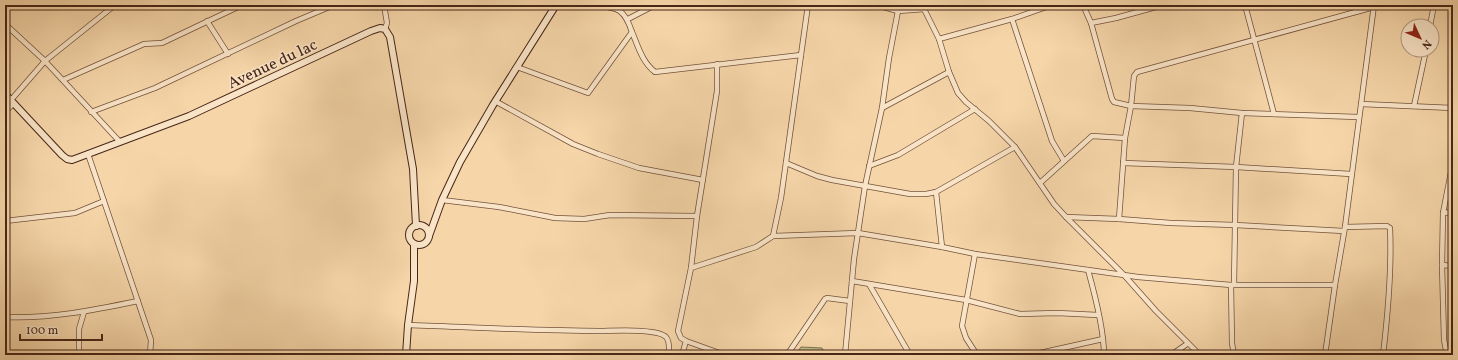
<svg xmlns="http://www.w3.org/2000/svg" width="1458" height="360" font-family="Vollkorn,serif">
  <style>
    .green { fill: #bcbe88; stroke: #827250 }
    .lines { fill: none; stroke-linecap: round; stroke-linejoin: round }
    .street-casing { stroke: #73523c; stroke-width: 6 }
    .secondary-casing { stroke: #472617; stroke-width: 8 }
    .street { stroke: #f9e4c7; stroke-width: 4.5 }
    .secondary { stroke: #f9e4c7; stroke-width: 6 }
    .labels { text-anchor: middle; stroke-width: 3; stroke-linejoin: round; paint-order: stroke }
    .street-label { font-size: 16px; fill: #472617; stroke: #f9e4c7 }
  </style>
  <rect width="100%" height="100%" fill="#f6d6a9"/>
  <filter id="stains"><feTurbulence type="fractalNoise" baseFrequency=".005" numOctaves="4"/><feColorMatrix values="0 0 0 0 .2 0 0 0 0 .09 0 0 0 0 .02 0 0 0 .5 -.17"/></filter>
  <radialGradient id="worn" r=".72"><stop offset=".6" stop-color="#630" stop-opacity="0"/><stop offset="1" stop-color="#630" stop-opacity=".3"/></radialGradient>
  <polygon class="green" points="801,347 822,348 826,355 795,355"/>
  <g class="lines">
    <g class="street-casing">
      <g id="street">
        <polyline points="384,5 387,23 385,29"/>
        <polyline points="876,5 898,11 925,9"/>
        <polyline points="922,5 939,39 949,72 958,93 966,102 989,121 1015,147 1054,204 1066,217 1124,275 1156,311 1200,355"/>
        <polyline points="1083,5 1091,23 1112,99 1114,102 1131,106 1190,108 1242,113 1358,117"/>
        <polyline points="1245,5 1274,114"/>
        <polyline points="628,19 655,5"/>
        <polyline points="1012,19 1052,141 1064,161"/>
        <polyline points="207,21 228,54"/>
        <polyline points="1091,23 1116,18 1163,5"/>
        <polyline points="5,24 45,61 120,142"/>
        <polyline points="1430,26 1434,5"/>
        <path d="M632 32C638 46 642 62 655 72L801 55"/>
        <polyline points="939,39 1012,19 1052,5"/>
        <path d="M517 67 588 93 632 32C624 8 618 8 595 5"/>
        <polyline points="63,80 144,44 162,43 242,5"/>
        <polyline points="11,100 45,61 115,5"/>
        <polyline points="495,101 573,144 598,154 639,168 703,180"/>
        <polyline points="1361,104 1453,108"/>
        <polyline points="1414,106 1426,50"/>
        <polyline points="882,108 949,72"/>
        <polyline points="5,112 14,103"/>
        <polyline points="91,112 155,88 296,21 334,5"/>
        <polyline points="88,154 151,340 150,355"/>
        <polyline points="786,163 817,176 832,180 910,194 926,194 936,192 1015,147"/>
        <polyline points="1123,163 1236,167 1351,174"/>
        <polyline points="869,166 898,155 975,109"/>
        <polyline points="1040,183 1092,136 1125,138"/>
        <polyline points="936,192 942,247"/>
        <polyline points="442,200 499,207 555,218 584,219 610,215 697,216"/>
        <polyline points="1443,213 1453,212"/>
        <polyline points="1066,217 1119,219 1171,223 1235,225 1344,231"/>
        <polyline points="1119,219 1125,138 1131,106 1134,76 1137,72 1374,7"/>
        <polyline points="5,221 75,213 104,201"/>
        <path d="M1345 227 1387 226 1390 228C1392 271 1388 313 1383 355"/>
        <polyline points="773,236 781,198 808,5"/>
        <polyline points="975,254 962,326 966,338 977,355"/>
        <polyline points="1442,265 1453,266"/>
        <polyline points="691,268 756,247 773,236 858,233 942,247 975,254 1138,277 1231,285 1335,285"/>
        <path d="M1088 270C1095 295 1104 329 1104 355"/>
        <polyline points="852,281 966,300 1020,314 1057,313 1098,315"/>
        <polyline points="869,284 910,355"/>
        <polyline points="1234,284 1236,167 1242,113"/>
        <polyline points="1231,285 1232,343 1234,355"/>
        <path d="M5 317C50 319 94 310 138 301"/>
        <path d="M408 325C472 327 536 331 600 331 613 331 657 328 666 337 670 341 669 350 669 355"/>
        <polyline points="686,341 725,355"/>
        <polyline points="79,355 79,329 84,312"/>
        <polyline points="682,355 686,341 681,338 678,331 691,268 697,216 717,91 717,64"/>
        <polyline points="787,355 825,299 827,298 850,301"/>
        <polyline points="845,355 854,259 865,186 882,108 889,58 898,11"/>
        <polyline points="1031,355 1103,339"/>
        <polyline points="1171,355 1187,344"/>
        <polyline points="1325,355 1335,285 1345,227 1374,5"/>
        <polyline points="1447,355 1444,340 1442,265 1443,213 1453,162"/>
      </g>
    </g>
    <g class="secondary-casing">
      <g id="secondary">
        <polyline points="5,94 62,155 67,159 72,160 189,116 371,31 380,28 385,29 390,37 413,169 416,226"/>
        <circle cx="419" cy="235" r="10"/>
        <polyline points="429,236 442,200 460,162 493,105 556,5"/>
        <polyline points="406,355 408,325 414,281 414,244"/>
      </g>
    </g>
    <use href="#street" class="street"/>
    <use href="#secondary" class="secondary"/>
  </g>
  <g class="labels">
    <g class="street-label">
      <text transform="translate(272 63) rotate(-25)" y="6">Avenue du lac</text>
    </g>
  </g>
  <rect width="1458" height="360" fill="none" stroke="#f6d6a9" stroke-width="20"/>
  <rect x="6" y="6" width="1446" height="348" fill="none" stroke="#472617" stroke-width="2"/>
  <rect x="10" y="10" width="1438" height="340" fill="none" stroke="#472617"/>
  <g transform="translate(1420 38) rotate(134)"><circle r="19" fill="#f9e4c7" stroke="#b29881"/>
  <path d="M0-3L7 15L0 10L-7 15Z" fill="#8f2418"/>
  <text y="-6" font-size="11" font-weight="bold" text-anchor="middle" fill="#472617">N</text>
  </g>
  <path d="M20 334v6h82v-6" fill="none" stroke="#472617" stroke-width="2"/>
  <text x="26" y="334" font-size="12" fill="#472617" stroke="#f9e4c7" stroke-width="3" paint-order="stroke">100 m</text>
  <rect width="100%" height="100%" filter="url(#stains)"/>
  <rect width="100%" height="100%" fill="url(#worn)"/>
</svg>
